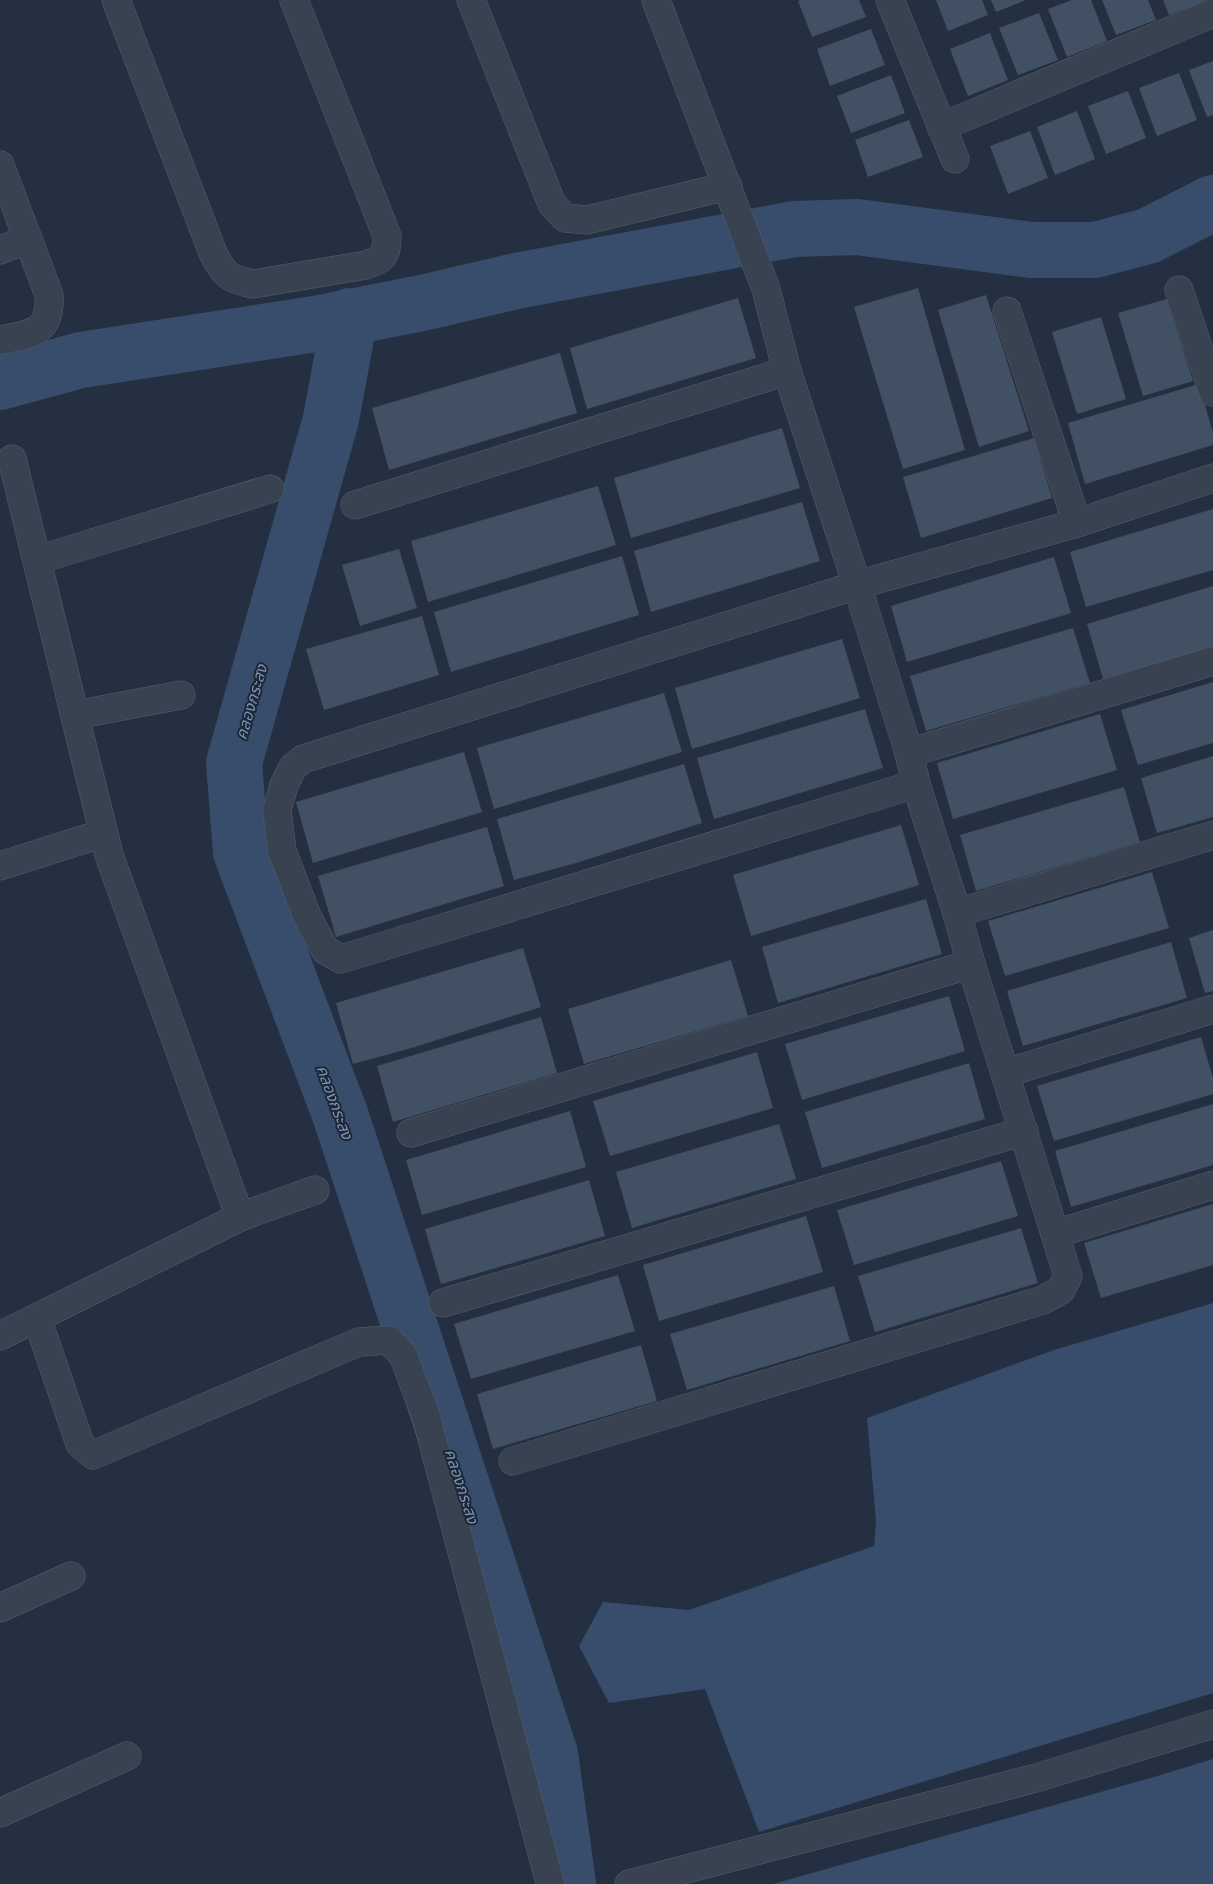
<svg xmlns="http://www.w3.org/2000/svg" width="1213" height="1884" font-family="'Asap Condensed','Noto Sans Thai',sans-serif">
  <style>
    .water { fill: #384d6b }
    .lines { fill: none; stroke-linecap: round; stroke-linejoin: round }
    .river { stroke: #384d6b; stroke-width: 56 }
    .building { fill: #425063 }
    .minor-casing { stroke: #56606e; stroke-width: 29 }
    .minor { stroke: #384250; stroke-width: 28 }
    .labels { text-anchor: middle; stroke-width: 4; stroke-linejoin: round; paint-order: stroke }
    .water-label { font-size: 16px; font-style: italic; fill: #7b93b4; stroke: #1d2736 }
  </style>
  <rect width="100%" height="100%" fill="#243041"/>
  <g class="water">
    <polygon points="1213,1303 1213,1693 759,1832 705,1689 609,1703 579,1646 603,1602 689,1610 874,1546 876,1521 867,1418 1054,1350"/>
    <polygon points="1213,1759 1213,1884 773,1884 1154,1777"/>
  </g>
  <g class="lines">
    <g class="river">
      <polyline points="350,316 331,419 234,763 241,852 341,1117 550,1754 568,1884"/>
      <polyline points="0,382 81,360 315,324 422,303 516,281 794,229 857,227 1031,250 1095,250 1148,236 1213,203"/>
    </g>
  </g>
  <g class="building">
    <polygon points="801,0 859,0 866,17 812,37 798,1"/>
    <polygon points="936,0 982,0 988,15 948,31"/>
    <polygon points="991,0 1026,0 996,12"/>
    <polygon points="1072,0 1091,0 1107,41 1067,57 1048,9"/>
    <polygon points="1102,0 1148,0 1156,20 1116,35"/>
    <polygon points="1163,0 1208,0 1169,15"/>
    <polygon points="1039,13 1058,60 1018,75 999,28"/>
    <polygon points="871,29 885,65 830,86 817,49"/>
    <polygon points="990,33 1008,80 968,96 950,49"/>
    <polygon points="1213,61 1213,115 1207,117 1189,70"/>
    <polygon points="1179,73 1197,120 1157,136 1139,88"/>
    <polygon points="891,75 905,113 851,133 837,96"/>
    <polygon points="1128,91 1146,138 1106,154 1088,106"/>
    <polygon points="1077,111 1095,159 1055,175 1037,127"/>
    <polygon points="909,120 923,157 868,177 855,140"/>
    <polygon points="1030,131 1048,178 1008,194 990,146"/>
    <polygon points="918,288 965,450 903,469 854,307"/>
    <polygon points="986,295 1029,431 979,447 938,310"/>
    <polygon points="738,298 756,358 587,409 570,348"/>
    <polygon points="1167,299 1193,381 1143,396 1118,313"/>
    <polygon points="1101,317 1126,399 1077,414 1052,332"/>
    <polygon points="560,353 577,413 389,470 372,408"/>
    <polygon points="1199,384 1213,433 1213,445 1085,484 1068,423"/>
    <polygon points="782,428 800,488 631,538 614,478"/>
    <polygon points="1034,438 1052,498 921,538 903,477"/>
    <polygon points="598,486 616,545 428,602 411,541"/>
    <polygon points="802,502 820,561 651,612 634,551"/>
    <polygon points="1213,509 1213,570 1086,607 1070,552"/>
    <polygon points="399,549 417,608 360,626 342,565"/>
    <polygon points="622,556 639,615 451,672 434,612"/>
    <polygon points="1054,557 1071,613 907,662 891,606"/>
    <polygon points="1213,586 1213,647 1103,679 1087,624"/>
    <polygon points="422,616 439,675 324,710 306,649"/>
    <polygon points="1073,628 1090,683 926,731 910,676"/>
    <polygon points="842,639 860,698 692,749 675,688"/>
    <polygon points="1213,682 1213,743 1138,765 1121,710"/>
    <polygon points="664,693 682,752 494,809 477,748"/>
    <polygon points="865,709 883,768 714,819 697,758"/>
    <polygon points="1100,714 1117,770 953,819 937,763"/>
    <polygon points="464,752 482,812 313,863 296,802"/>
    <polygon points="1213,756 1213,817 1157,833 1141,778"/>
    <polygon points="684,764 702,823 576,863 514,880 497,819"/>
    <polygon points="1124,787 1140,842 976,891 960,835"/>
    <polygon points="901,825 919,885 751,936 733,875"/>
    <polygon points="487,827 504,886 336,937 318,876"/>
    <polygon points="1152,872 1169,928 1005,976 988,921"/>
    <polygon points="926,899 942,954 778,1003 762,947"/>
    <polygon points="1213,930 1213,991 1205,993 1189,938"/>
    <polygon points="1171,942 1187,998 1023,1046 1007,991"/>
    <polygon points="523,948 541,1007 415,1047 353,1064 336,1003"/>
    <polygon points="731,960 748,1016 584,1064 568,1009"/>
    <polygon points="949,996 965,1051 802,1100 785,1044"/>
    <polygon points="541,1017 557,1073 393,1122 377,1066"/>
    <polygon points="1201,1037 1213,1078 1213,1094 1054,1141 1037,1086"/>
    <polygon points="757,1052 773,1108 610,1156 593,1101"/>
    <polygon points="969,1063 985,1119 822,1168 805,1112"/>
    <polygon points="1213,1104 1213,1165 1071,1207 1055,1151"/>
    <polygon points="570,1111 586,1167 422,1215 406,1160"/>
    <polygon points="779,1124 796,1179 632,1228 616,1172"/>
    <polygon points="1001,1161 1018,1216 854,1265 837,1210"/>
    <polygon points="589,1180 605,1236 441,1284 425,1229"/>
    <polygon points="1213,1204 1213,1265 1101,1298 1084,1243"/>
    <polygon points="806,1216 823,1272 659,1321 643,1265"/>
    <polygon points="1021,1228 1038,1283 875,1332 858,1276"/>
    <polygon points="618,1275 635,1331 471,1379 454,1324"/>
    <polygon points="834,1286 850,1341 687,1390 670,1334"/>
    <polygon points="641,1345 657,1401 493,1449 477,1394"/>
  </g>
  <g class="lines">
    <g class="minor-casing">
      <g id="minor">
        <path d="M116 0 213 253C224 275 229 279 253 284L366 265C385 258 386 256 387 236L294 0"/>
        <polyline points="471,0 552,204 565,218 587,220 728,186"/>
        <polyline points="890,0 955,159"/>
        <polyline points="941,127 1213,13"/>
        <path d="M0 165 49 295C51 333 32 334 0 340"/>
        <polyline points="0,250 28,239"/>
        <polyline points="1179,290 1213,392"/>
        <polyline points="1007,311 1077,523"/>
        <polyline points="12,459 109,855 240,1217"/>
        <polyline points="355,505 787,371"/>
        <polyline points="37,560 270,489"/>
        <polyline points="75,715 181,695"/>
        <polyline points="909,753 1213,661"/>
        <polyline points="916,784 341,959 325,950 307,916 282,851 277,810 284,785 293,767 303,759 857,585 1077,523 1213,478"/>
        <polyline points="0,866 104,833"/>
        <polyline points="957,913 1213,835"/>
        <polyline points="1006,1073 1213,1009"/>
        <polyline points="411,1133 971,964"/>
        <polyline points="1055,1234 1213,1185"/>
        <polyline points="443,1303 1024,1131"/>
        <polyline points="37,1318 80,1444 93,1455 359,1342 388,1340 403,1355 426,1416 550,1883"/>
        <polyline points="0,1336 240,1217 315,1190"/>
        <polyline points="513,1461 1043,1300 1061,1290 1068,1276 971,964 957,913 916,784 909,753 857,585 787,371 766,289 656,0"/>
        <polyline points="0,1608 71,1576"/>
        <polyline points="0,1813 127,1756"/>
        <polyline points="629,1884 1036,1778 1213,1724"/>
      </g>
    </g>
    <use href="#minor" class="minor"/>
  </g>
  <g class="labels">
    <g class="water-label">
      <text transform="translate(251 702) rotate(-74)" y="6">คลองกระสง</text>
      <text transform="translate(335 1102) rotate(70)" y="6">คลองกระสง</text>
      <text transform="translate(462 1486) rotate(72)" y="6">คลองกระสง</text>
    </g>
  </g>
</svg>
